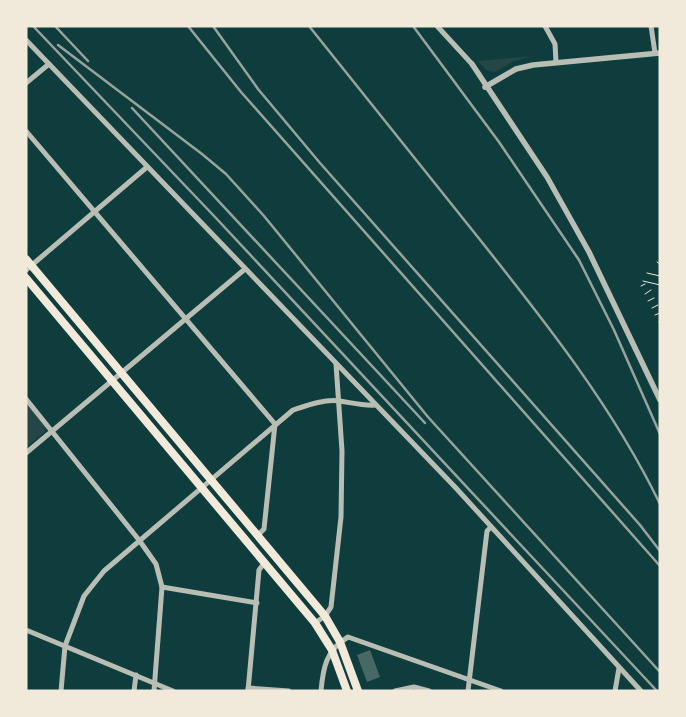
<svg xmlns="http://www.w3.org/2000/svg" width="686" height="717" font-family="Barlow,sans-serif">
  <style>
    .green { fill: #244646 }
    .building { fill: #486865 }
    .lines { fill: none; stroke-linecap: round; stroke-linejoin: round }
    .path { stroke: #f1e9da; stroke-width: 1 }
    .minor { stroke: #b8beb3; stroke-width: 5 }
    .tertiary { stroke: #b8beb3; stroke-width: 5.5 }
    .primary { stroke: #f1e9da; stroke-width: 8 }
    .rail { stroke: #97a49c; stroke-width: 2.5 }
  </style>
  <rect width="100%" height="100%" fill="#0f3d3e"/>
  <g class="green">
    <polygon points="532,56 512,62 495,72 486,70 478,61"/>
    <polygon points="26,403 45,426 45,432 26,447"/>
  </g>
  <polygon class="building" points="370,650 380,677 367,682 357,655"/>
  <g class="lines">
    <g class="path">
      <polyline points="657,262 660,264"/>
      <polyline points="647,273 660,276"/>
      <polyline points="643,281 660,285"/>
      <polyline points="641,286 645,284"/>
      <polyline points="645,294 651,290"/>
      <polyline points="648,301 654,298"/>
      <polyline points="652,308 658,305"/>
      <polyline points="655,315 660,313"/>
      <polyline points="659,322 660,322"/>
    </g>
    <g class="minor">
      <polyline points="437,26 472,64"/>
      <polyline points="545,26 555,44 556,62"/>
      <polyline points="651,26 655,53"/>
      <polyline points="26,40 455,487 641,691"/>
      <polyline points="26,83 49,64"/>
      <polyline points="26,131 275,424 264,529 258,535"/>
      <polyline points="26,270 147,167"/>
      <polyline points="26,399 139,540 156,564 162,587 154,691"/>
      <polyline points="26,453 245,269"/>
      <polyline points="162,587 257,603"/>
      <polyline points="315,623 325,616 331,607 341,517 342,451 336,364"/>
      <polyline points="26,630 173,691"/>
      <polyline points="248,688 289,691"/>
      <path d="M61 691 65 646 84 596 104 571 293 410C308 405 324 399 340 401 353 403 363 406 376 405"/>
      <polyline points="134,691 136,675"/>
      <polyline points="248,691 259,570 265,562"/>
      <path d="M321 691C323 668 326 650 348 637L501 691"/>
      <polyline points="395,691 414,687 429,691"/>
      <polyline points="468,691 487,531 491,527"/>
      <polyline points="615,691 619,668"/>
    </g>
    <g class="tertiary">
      <polyline points="472,64 547,177 589,252 660,400"/>
      <polyline points="485,87 516,69 533,65 660,53"/>
    </g>
    <g class="primary">
      <polyline points="26,259 325,616 340,642 358,691"/>
      <polyline points="26,278 315,623 332,650 347,691"/>
    </g>
    <g class="rail">
      <polyline points="33,26 215,217 657,691"/>
      <polyline points="55,26 88,61"/>
      <polyline points="188,26 241,92 660,566"/>
      <polyline points="213,26 258,89 320,163 640,525 660,551"/>
      <path d="M309 26C365 96 421 166 477 236 544 320 613 407 660 504"/>
      <polyline points="413,26 499,142 579,260 614,330 660,434"/>
      <polyline points="58,45 202,154 226,174 264,216 428,417 660,672"/>
      <polyline points="132,108 425,423"/>
    </g>
  </g>
  <rect width="686" height="717" fill="none" stroke="#f1e9da" stroke-width="55"/>
</svg>
